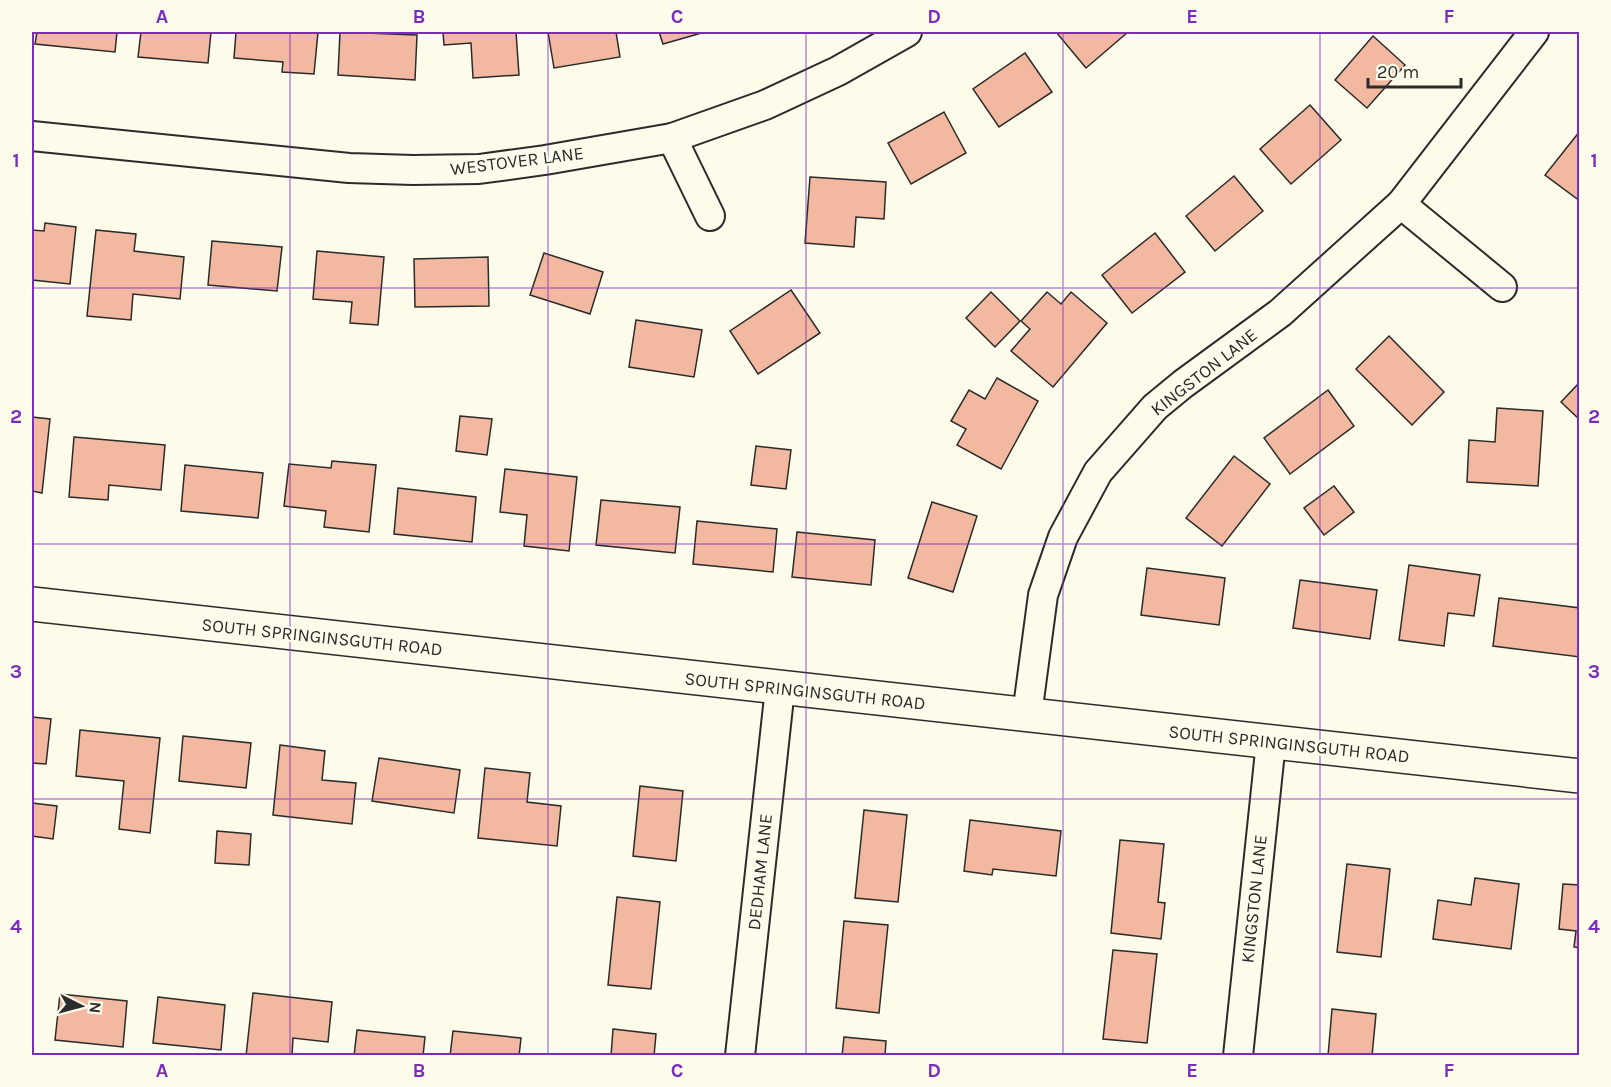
<svg xmlns="http://www.w3.org/2000/svg" width="1611" height="1087" font-family="Karla,sans-serif">
  <style>
    .building { fill: #f2b8a0; stroke: #2b2b2b; stroke-width: 1.5 }
    .lines { fill: none; stroke-linecap: round; stroke-linejoin: round }
    .minor-casing { stroke: #2b2b2b; stroke-width: 32 }
    .tertiary-casing { stroke: #2b2b2b; stroke-width: 36 }
    .minor { stroke: #fdfbea; stroke-width: 28 }
    .tertiary { stroke: #fdfbea; stroke-width: 33 }
    .grid { fill: none; stroke: #7b2cbf; stroke-width: 1.5; stroke-opacity: 0.55 }
    .labels { text-anchor: middle; stroke-width: 4.5; stroke-linejoin: round; paint-order: stroke }
    .street-label { font-size: 18px; fill: #2b2b2b; stroke: #fdfbea }
    .neatline { fill: none; stroke: #7b2cbf; stroke-width: 2 }
    .grid-label { font-size: 20px; text-anchor: middle; font-weight: bold; fill: #7b2cbf }
  </style>
  <rect width="100%" height="100%" fill="#fdfbea"/>
  <g class="building">
    <polygon points="37,32 117,32 115,52 35,44"/>
    <polygon points="141,32 211,32 208,63 138,57"/>
    <polygon points="236,32 318,32 314,74 282,72 283,62 234,58"/>
    <polygon points="340,32 417,35 415,80 338,75"/>
    <polygon points="443,32 516,32 519,75 473,78 471,43 444,45"/>
    <polygon points="548,32 616,32 620,57 554,68"/>
    <polygon points="659,32 705,32 663,44"/>
    <polygon points="1056,32 1128,32 1086,68"/>
    <polygon points="1373,36 1405,65 1367,108 1335,80"/>
    <polygon points="1025,53 1052,92 999,127 973,89"/>
    <polygon points="1310,105 1341,140 1291,184 1260,149"/>
    <polygon points="944,112 966,153 911,184 888,143"/>
    <polygon points="1580,131 1580,201 1545,175"/>
    <polygon points="1234,176 1263,211 1215,251 1186,216"/>
    <polygon points="810,177 886,182 884,219 856,217 854,247 805,243"/>
    <polygon points="45,223 76,227 70,284 32,280 32,230 44,231"/>
    <polygon points="96,230 136,234 134,251 184,257 180,299 133,294 131,320 87,316"/>
    <polygon points="1155,233 1185,272 1132,313 1102,275"/>
    <polygon points="212,241 282,247 277,291 208,285"/>
    <polygon points="317,251 384,257 378,325 350,323 352,302 313,299"/>
    <polygon points="544,253 603,272 590,314 530,295"/>
    <polygon points="488,257 489,306 415,307 414,259"/>
    <polygon points="791,290 820,333 758,374 730,331"/>
    <polygon points="991,292 1020,321 995,347 966,318"/>
    <polygon points="1047,292 1061,304 1071,292 1107,323 1053,387 1011,351 1030,329 1021,321"/>
    <polygon points="636,320 702,330 694,377 629,367"/>
    <polygon points="1389,336 1444,392 1412,425 1356,369"/>
    <polygon points="997,378 1038,401 1001,469 957,445 966,429 951,421 969,390 985,399"/>
    <polygon points="1580,382 1580,420 1561,402"/>
    <polygon points="1328,390 1354,426 1290,474 1264,438"/>
    <polygon points="1497,408 1543,411 1538,486 1467,482 1469,440 1495,442"/>
    <polygon points="460,416 492,419 487,455 456,451"/>
    <polygon points="32,417 50,419 42,493 32,491"/>
    <polygon points="74,437 165,445 161,490 109,485 108,500 69,497"/>
    <polygon points="756,446 791,450 786,489 751,485"/>
    <polygon points="1234,456 1270,484 1222,546 1186,518"/>
    <polygon points="332,461 376,465 369,532 324,527 326,511 284,506 289,464 331,468"/>
    <polygon points="185,465 263,473 258,518 181,511"/>
    <polygon points="505,469 577,477 569,551 524,546 527,515 500,512"/>
    <polygon points="1334,486 1354,512 1324,535 1304,508"/>
    <polygon points="398,488 476,497 472,542 394,534"/>
    <polygon points="601,500 680,507 675,553 596,545"/>
    <polygon points="932,502 977,516 953,592 908,578"/>
    <polygon points="697,521 777,529 773,572 693,564"/>
    <polygon points="797,532 875,540 871,585 792,577"/>
    <polygon points="1409,565 1480,575 1474,616 1448,613 1444,646 1399,640"/>
    <polygon points="1147,568 1225,578 1219,625 1141,615"/>
    <polygon points="1300,580 1377,590 1370,639 1293,628"/>
    <polygon points="1499,598 1580,608 1580,657 1493,646"/>
    <polygon points="32,717 51,719 46,764 32,763"/>
    <polygon points="80,730 160,738 150,833 119,829 124,781 76,776"/>
    <polygon points="183,736 251,743 246,788 179,781"/>
    <polygon points="280,745 325,751 322,780 356,783 352,824 273,815"/>
    <polygon points="379,758 460,770 454,813 372,801"/>
    <polygon points="485,768 530,773 527,802 561,806 557,846 478,838"/>
    <polygon points="640,786 683,791 676,861 633,856"/>
    <polygon points="32,803 57,806 53,839 32,836"/>
    <polygon points="864,810 907,815 898,902 855,898"/>
    <polygon points="970,820 1061,831 1056,876 993,869 992,875 964,871"/>
    <polygon points="217,831 251,834 249,865 215,863"/>
    <polygon points="1120,840 1164,844 1158,902 1165,903 1161,939 1111,933"/>
    <polygon points="1347,864 1390,869 1381,957 1337,952"/>
    <polygon points="1475,878 1519,884 1511,949 1433,939 1438,900 1471,905"/>
    <polygon points="1563,884 1580,885 1580,948 1574,947 1576,931 1559,929"/>
    <polygon points="617,897 660,902 651,989 608,985"/>
    <polygon points="844,921 888,925 879,1013 836,1008"/>
    <polygon points="1113,950 1157,954 1147,1043 1103,1039"/>
    <polygon points="253,993 332,1002 328,1042 293,1038 292,1056 246,1056"/>
    <polygon points="60,994 127,1001 123,1047 55,1040"/>
    <polygon points="158,997 225,1005 221,1050 153,1043"/>
    <polygon points="1332,1009 1376,1014 1372,1056 1328,1056"/>
    <polygon points="613,1029 656,1034 654,1056 611,1056"/>
    <polygon points="357,1030 425,1037 423,1056 354,1056"/>
    <polygon points="453,1031 521,1038 519,1056 450,1056"/>
    <polygon points="844,1037 886,1041 885,1056 842,1056"/>
  </g>
  <g class="lines">
    <g class="minor-casing">
      <g id="minor">
        <polyline points="32,136 349,168 413,170 479,169 545,160 672,138 765,105 838,71 907,32"/>
        <polyline points="672,138 710,216"/>
        <polyline points="1502,287 1401,204 1534,32"/>
        <polyline points="1027,715 1043,595 1063,537 1098,472 1155,407 1183,384 1280,313 1401,204"/>
        <polyline points="740,1056 780,688"/>
        <polyline points="1238,1056 1271,742"/>
      </g>
    </g>
    <g class="tertiary-casing">
      <polyline id="tertiary" points="32,604 1580,776"/>
    </g>
    <use href="#minor" class="minor"/>
    <use href="#tertiary" class="tertiary"/>
  </g>
  <path class="grid" d="M290 32V1056M548 32V1056M806 32V1056M1063 32V1056M1320 32V1056M32 288H1580M32 544H1580M32 799H1580"/>
  <g class="labels">
    <g class="street-label">
      <text transform="translate(517 161) rotate(-7)" y="6">WESTOVER LANE</text>
      <text transform="translate(1204 372) rotate(-38)" y="6">KINGSTON LANE</text>
      <text transform="translate(322 637) rotate(6)" y="6">SOUTH SPRINGINSGUTH ROAD</text>
      <text transform="translate(805 691) rotate(6)" y="6">SOUTH SPRINGINSGUTH ROAD</text>
      <text transform="translate(1289 744) rotate(6)" y="6">SOUTH SPRINGINSGUTH ROAD</text>
      <text transform="translate(760 872) rotate(-84)" y="6">DEDHAM LANE</text>
      <text transform="translate(1254 899) rotate(-84)" y="6">KINGSTON LANE</text>
    </g>
  </g>
  <rect width="1611" height="1087" fill="none" stroke="#fdfbea" stroke-width="66"/>
  <g transform="translate(81 1006) rotate(96)" stroke="#fdfbea" stroke-width="4.5" paint-order="stroke">
  <path d="M0-4.5L10 22L0 15L-10 22Z" fill="#2b2b2b"/>
  <text y="-9" font-size="16" font-weight="bold" text-anchor="middle" fill="#2b2b2b">N</text>
  </g>
  <path d="M1368 78v9h93v-9" fill="none" stroke="#2b2b2b" stroke-width="3"/>
  <text x="1377" y="78" font-size="18" fill="#2b2b2b" stroke="#fdfbea" stroke-width="4.5" paint-order="stroke">20 m</text>
  <rect x="33" y="33" width="1545" height="1021" class="neatline"/>
  <g class="grid-label">
    <text x="162" y="23">A</text>
    <text x="419" y="23">B</text>
    <text x="677" y="23">C</text>
    <text x="934" y="23">D</text>
    <text x="1192" y="23">E</text>
    <text x="1449" y="23">F</text>
    <text x="16" y="167">1</text>
    <text x="1594" y="167">1</text>
    <text x="16" y="423">2</text>
    <text x="1594" y="423">2</text>
    <text x="16" y="678">3</text>
    <text x="1594" y="678">3</text>
    <text x="16" y="933">4</text>
    <text x="1594" y="933">4</text>
    <text x="162" y="1077">A</text>
    <text x="419" y="1077">B</text>
    <text x="677" y="1077">C</text>
    <text x="934" y="1077">D</text>
    <text x="1192" y="1077">E</text>
    <text x="1449" y="1077">F</text>
  </g>
</svg>
